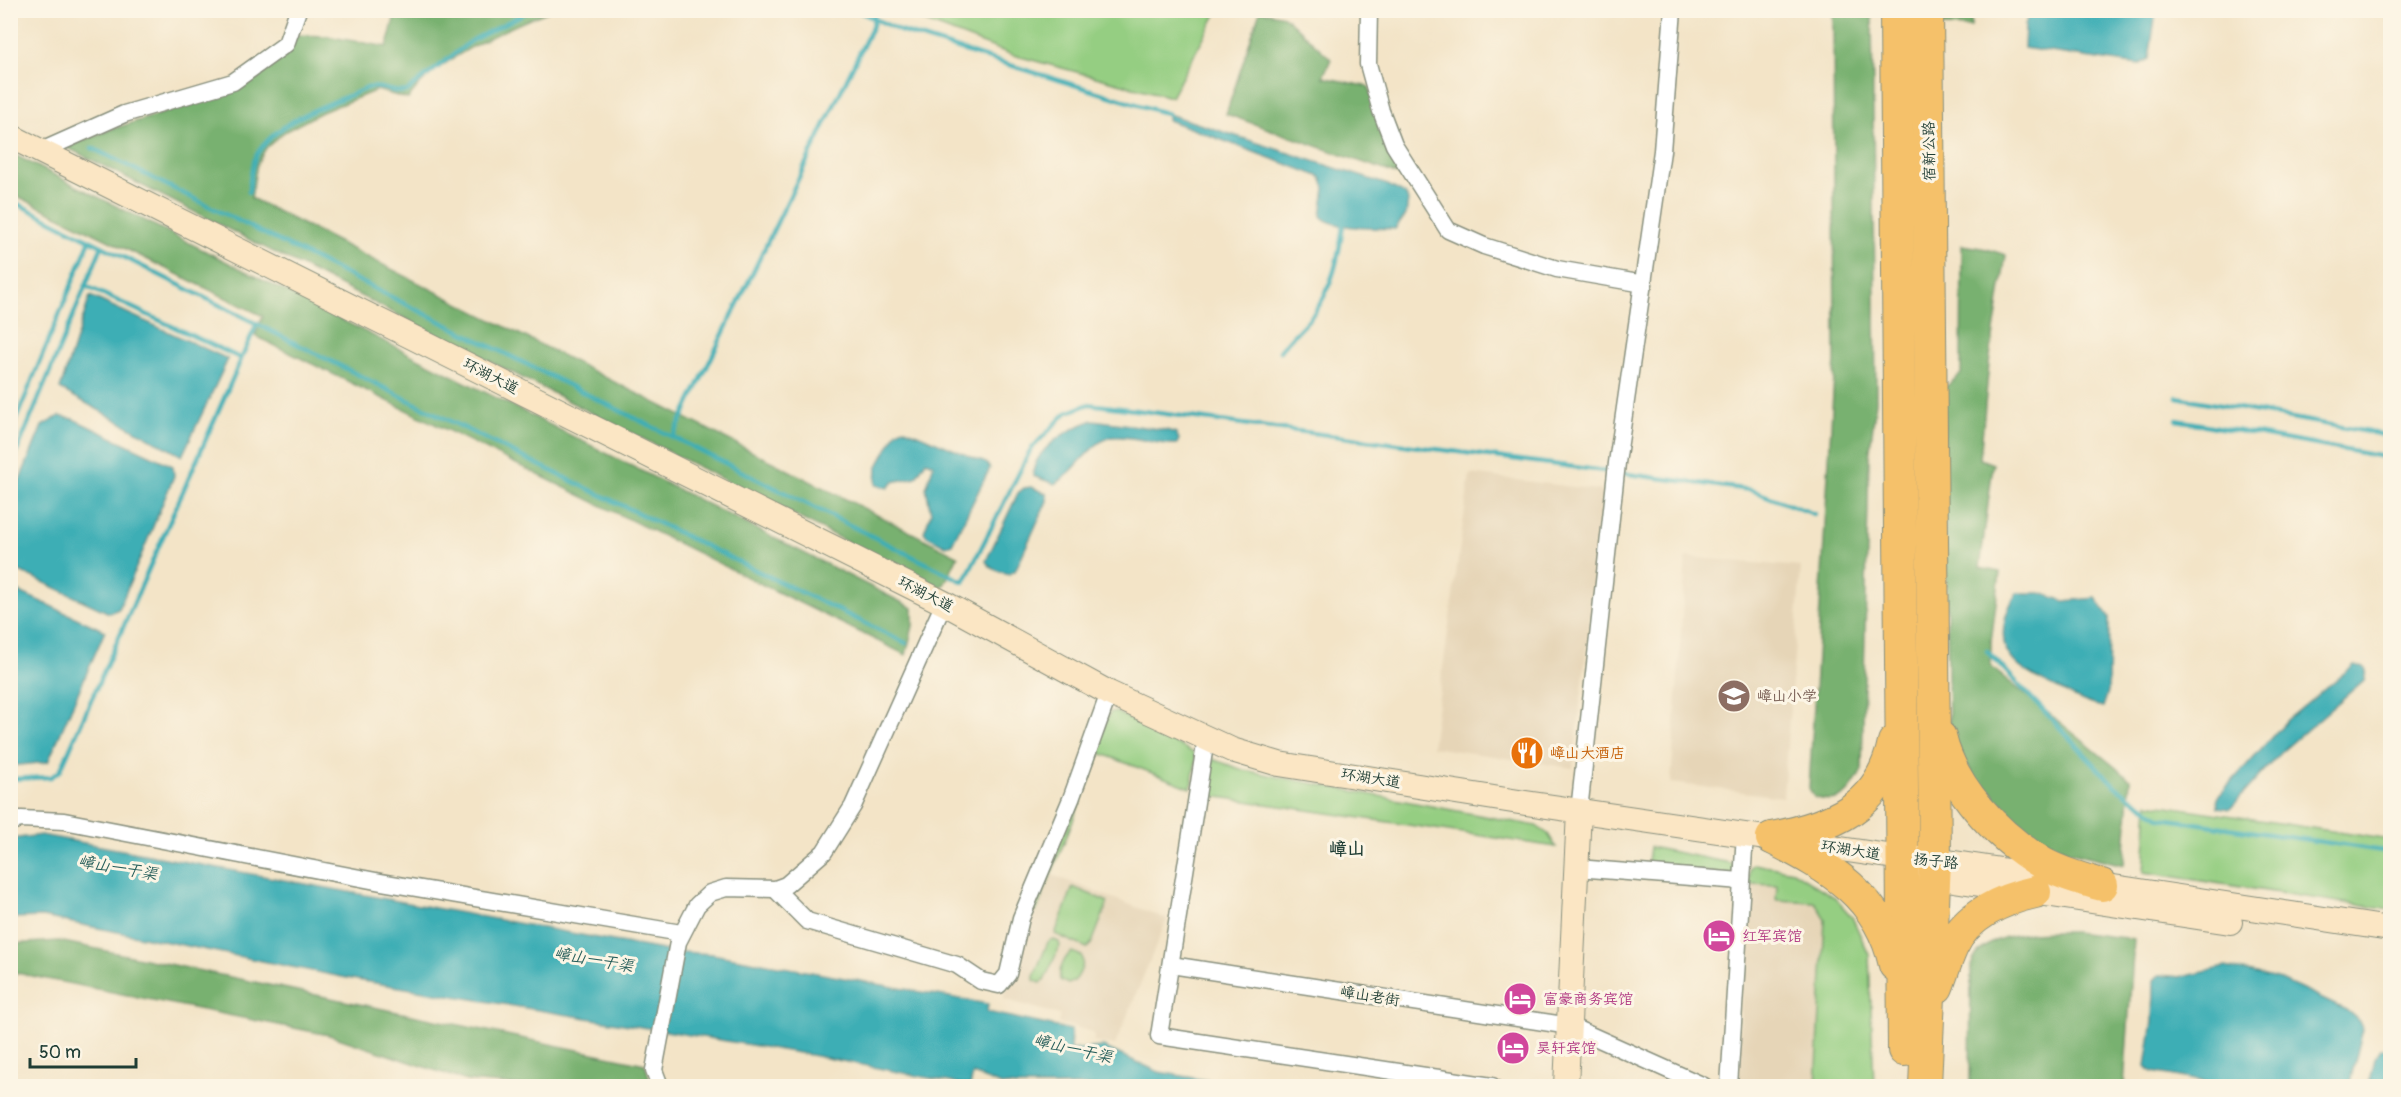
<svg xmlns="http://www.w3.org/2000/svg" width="2401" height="1097" font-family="Pangolin,'LXGW WenKai TC',sans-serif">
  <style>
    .built { fill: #e6d5b7 }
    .green { fill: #95ce82; stroke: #5a865b; stroke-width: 1.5 }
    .forest { fill: #78b170; stroke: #4c7752; stroke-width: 1.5 }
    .water { fill: #3daeb5; stroke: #2e7674; stroke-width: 1.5 }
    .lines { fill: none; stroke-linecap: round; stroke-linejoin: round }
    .stream { stroke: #3daeb5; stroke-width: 4.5 }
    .street-casing { stroke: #89907e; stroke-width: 19 }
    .secondary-casing { stroke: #89907e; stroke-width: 26 }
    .highway-casing { stroke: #89907e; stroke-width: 34 }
    .street { stroke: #fff; stroke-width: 16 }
    .secondary { stroke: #fbe6c4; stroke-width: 24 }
    .highway { stroke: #f5c16b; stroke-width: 32 }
    .labels { text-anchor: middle; stroke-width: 6; stroke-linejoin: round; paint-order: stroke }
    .street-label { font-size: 15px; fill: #1f3d34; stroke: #fcf5e5 }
    .education-label { font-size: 15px; fill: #785e54; stroke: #fcf5e5; text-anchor: start }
    .food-label { font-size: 15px; fill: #c56008; stroke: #fcf5e5; text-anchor: start }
    .hotel-label { font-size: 15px; fill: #b23c85; stroke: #fcf5e5; text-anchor: start }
    .water-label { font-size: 16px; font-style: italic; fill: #285f5b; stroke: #fcf5e5 }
    .quarter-label { font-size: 18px; font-weight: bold; fill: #1f3d34; stroke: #fcf5e5 }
  </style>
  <rect width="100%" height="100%" fill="#fcf5e5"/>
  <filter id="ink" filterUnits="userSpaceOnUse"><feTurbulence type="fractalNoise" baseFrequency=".0167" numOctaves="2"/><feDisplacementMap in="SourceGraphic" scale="12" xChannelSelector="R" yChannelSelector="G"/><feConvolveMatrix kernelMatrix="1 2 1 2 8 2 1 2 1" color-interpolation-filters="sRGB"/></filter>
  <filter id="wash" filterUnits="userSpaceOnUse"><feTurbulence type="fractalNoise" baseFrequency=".008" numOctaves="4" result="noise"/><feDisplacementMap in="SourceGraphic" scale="24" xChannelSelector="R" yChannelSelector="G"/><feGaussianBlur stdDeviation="1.35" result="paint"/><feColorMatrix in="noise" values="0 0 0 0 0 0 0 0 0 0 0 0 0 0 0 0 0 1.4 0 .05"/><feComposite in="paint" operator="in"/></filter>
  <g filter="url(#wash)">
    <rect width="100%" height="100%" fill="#f3e4c7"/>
    <g class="built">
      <polygon points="1470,474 1605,491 1573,768 1432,747"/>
      <polygon points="1686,557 1801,567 1783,797 1671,783"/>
      <polygon points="1050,874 1167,919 1115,1045 1094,1042 1094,1034 1086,1030 1058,1023 1060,1015 1003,999"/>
      <polygon points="1749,884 1777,885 1777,899 1815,902 1825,919 1816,1086 1736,1086"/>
    </g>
    <g class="green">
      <polygon points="897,11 1218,11 1171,97 1013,55"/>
      <polygon points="1110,712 1117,712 1194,753 1196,760 1191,788 1100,753 1036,912 1029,909"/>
      <polygon points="1212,759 1243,770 1536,826 1548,834 1556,847 1212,796 1207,794"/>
      <polygon points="2148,803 2390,840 2390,910 2144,872"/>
      <polygon points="1650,847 1735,864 1733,874 1647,867"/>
      <polygon points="1754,864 1793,871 1834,897 1852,917 1869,955 1874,1086 1816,1086 1825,919 1815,902 1776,900 1777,885 1749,884 1750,868"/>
      <polygon points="1073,887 1108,902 1092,943 1087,948 1055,934"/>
      <polygon points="1052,939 1059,942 1060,946 1044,981 1040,983 1034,980 1034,976 1048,942"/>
      <path d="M1072 952 1082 956C1085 965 1078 982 1068 984L1060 980C1058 971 1064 957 1072 952Z"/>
    </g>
    <g class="forest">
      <path d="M396 11H549C507 28 432 61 408 99L377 90 322 112 284 132 266 148 257 163 251 198 958 556 944 585 938 588 66 147 109 130 228 93 291 48 296 35 326 36 387 47Z"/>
      <polygon points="1260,11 1284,16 1331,59 1323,77 1369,87 1384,139 1404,177 1226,114"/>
      <path d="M1833 11H1872L1876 401 1869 458 1862 770C1851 792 1841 806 1814 797L1809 788 1835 360Z"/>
      <polygon points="1938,11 1971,11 1971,27 1938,26"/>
      <polygon points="11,153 913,608 913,626 906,655 255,336 263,316 11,193"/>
      <polygon points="1962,245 1987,249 2006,255 1989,363 1980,459 1993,464 1980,568 2000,572 1991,642 1991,667 2130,779 2124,865 2067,851 2011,824 1989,806 1949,730 1943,389 1961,374"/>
      <path d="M2073 932 2134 939 2124 1086H1970L1971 966C1982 929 2042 932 2073 932Z"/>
      <polygon points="59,941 645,1064 652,1086 526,1086 467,1081 329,1035 11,972 11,944"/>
    </g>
    <g class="water">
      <polygon points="2031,11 2156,11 2149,59 2139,65 2024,48 2025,25"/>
      <path d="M1168 114 1388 185 1405 194 1408 200 1406 215 1395 229C1377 228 1331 229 1321 216L1325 188 1321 177 1168 120Z"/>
      <polygon points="90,296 228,359 182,456 60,389"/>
      <polygon points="59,416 73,419 173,466 174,476 119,609 109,613 11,567 11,501 42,426"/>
      <path d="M1093 420 1166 430 1176 433 1179 439 1177 444C1155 446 1132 434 1112 437 1092 440 1074 474 1055 484L1033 476C1033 448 1071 428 1093 420Z"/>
      <polygon points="903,428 986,463 990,468 952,544 946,546 927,536 924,532 931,513 926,488 934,464 926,461 916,477 893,482 888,488 876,485 877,468 897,431"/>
      <path d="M1031 487 1047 494V501L1015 571 1009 574C1001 572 990 570 986 561L1018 493 1024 488Z"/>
      <polygon points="11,588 105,631 48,762 11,766"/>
      <path d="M2017 593H2041L2064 601 2096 598 2109 617 2108 692 2103 707C2086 704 2071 695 2055 687 2041 680 2022 672 2012 659 1996 641 2005 610 2017 593Z"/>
      <polygon points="2354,665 2364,667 2366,671 2364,680 2280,753 2230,809 2218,807 2217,798 2287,720"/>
      <polygon points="41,835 668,951 712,954 988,1004 987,1012 1071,1030 1070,1050 1103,1047 1159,1072 1240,1086 1017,1086 1002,1085 973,1074 970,1086 811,1055 357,980 43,917 11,918 11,839"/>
      <polygon points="2226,967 2281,980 2346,1010 2358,1020 2363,1029 2349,1086 2229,1086 2152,1072 2146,1066 2153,1021 2154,980 2159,975 2182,977"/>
      <polygon points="2380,1048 2390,1051 2390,1086 2369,1086 2375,1058"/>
    </g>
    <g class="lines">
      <g class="stream">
        <polyline points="856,10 900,31 1168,114"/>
        <polyline points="92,148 964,582 1031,449 1066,413 1089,404 1612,472"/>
        <path d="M249 192C250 181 251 166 256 156 277 119 331 104 367 88 382 84 394 95 407 91L471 41 531 10"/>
        <polyline points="10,200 508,450 906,643"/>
        <polyline points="86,286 240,358"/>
        <path d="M1280 351C1290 337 1304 326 1314 313 1333 287 1339 255 1343 225"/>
        <polyline points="2177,397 2390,436"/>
        <polyline points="2177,420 2390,458"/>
        <polyline points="10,434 90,240"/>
        <polyline points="673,437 873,25 875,10"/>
        <polyline points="10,468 102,246"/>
        <polyline points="1620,473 1751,490 1814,514"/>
        <polyline points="1987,651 2116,787 2161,818 2390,852"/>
        <polyline points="10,779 51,777 60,771 257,323"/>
      </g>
    </g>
  </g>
  <g filter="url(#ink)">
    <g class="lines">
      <g class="street-casing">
        <g id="street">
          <polyline points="1369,10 1368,64 1381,111 1394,145 1448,230 1484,246 1557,269 1644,284"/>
          <polyline points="41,151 124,114 233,82 286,44 298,10"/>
          <polyline points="1206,739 1159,1036 1492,1086"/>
          <polyline points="1579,811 1617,463 1662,151 1673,10"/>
          <polyline points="10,822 21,819 64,821 381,882 681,933"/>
          <polyline points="1577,868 1741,881"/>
          <polyline points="775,889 807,921 957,965 981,981 999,985 1008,974 1021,918 1071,799 1109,693"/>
          <polyline points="1171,965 1570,1026 1704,1086"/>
          <polyline points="660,1086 654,1070 678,942 697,905 710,893 726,888 775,889 786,885 824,852 853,806 944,603"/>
          <polyline points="1729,1086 1745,834"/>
        </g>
      </g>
      <g class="secondary-casing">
        <g id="secondary">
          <polyline points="10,136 944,603 1109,693 1232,750 1279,764 1519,802 1902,858 1935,860 2390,929"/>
          <polyline points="1920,868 1934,877 2230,922"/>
          <polyline points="1566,1086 1579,811"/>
        </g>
      </g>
      <g class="highway-casing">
        <g id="highway">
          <polyline points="1896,10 1904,1050"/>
          <path d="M1940 737C1952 788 1997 836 2042 863 2061 874 2082 879 2102 885"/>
          <path d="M1772 838C1830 868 1880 895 1895 965"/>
          <path d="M1772 838C1832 826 1881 808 1894 742"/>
          <path d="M1937 987C1942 974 1946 960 1952 947 1966 915 2003 899 2035 892"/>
          <polyline points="1925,1086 1935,860 1927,10"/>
        </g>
      </g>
      <use href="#street" class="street"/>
      <use href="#secondary" class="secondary"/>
      <use href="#highway" class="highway"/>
    </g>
  </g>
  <defs>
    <g id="school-disc" transform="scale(1.725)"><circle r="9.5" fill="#8d6e63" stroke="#fcf5e5"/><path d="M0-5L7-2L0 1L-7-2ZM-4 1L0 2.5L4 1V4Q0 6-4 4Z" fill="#fff"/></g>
    <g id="restaurant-disc" transform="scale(1.725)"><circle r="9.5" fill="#e8710a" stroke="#fcf5e5"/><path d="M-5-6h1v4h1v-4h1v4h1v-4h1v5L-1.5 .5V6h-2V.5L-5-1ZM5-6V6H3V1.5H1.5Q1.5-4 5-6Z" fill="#fff"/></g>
    <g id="hotel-disc" transform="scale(1.725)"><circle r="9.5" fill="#d1479c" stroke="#fcf5e5"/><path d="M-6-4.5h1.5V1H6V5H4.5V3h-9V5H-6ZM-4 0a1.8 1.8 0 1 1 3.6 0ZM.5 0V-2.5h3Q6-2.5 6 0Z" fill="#fff"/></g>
  </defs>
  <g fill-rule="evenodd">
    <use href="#school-disc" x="1734" y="696"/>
    <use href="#restaurant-disc" x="1527" y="753"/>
    <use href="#hotel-disc" x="1719" y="936"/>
    <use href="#hotel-disc" x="1520" y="999"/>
    <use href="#hotel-disc" x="1513" y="1048"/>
  </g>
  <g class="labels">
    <g class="street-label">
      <text transform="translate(1929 151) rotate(-91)" y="5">宿新公路</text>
      <text transform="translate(491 376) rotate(27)" y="5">环湖大道</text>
      <text transform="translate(926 594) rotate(27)" y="5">环湖大道</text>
      <text transform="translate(1371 778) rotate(9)" y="5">环湖大道</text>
      <text transform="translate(1851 850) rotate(9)" y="5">环湖大道</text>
      <text transform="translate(1936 861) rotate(6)" y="5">扬子路</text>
      <text transform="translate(1370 996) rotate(9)" y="5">嶂山老街</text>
    </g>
    <g class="education-label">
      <text x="1757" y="701">嶂山小学</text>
    </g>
    <g class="food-label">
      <text x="1550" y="758">嶂山大酒店</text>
    </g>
    <g class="hotel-label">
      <text x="1742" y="941">红军宾馆</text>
      <text x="1543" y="1004">富豪商务宾馆</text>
      <text x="1536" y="1053">昊轩宾馆</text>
    </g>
    <g class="water-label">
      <text transform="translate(118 867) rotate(10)" y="6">嶂山一干渠</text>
      <text transform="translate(594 959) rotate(10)" y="6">嶂山一干渠</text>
      <text transform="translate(1073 1048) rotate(13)" y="6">嶂山一干渠</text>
    </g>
    <g class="quarter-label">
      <text x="1347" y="855">嶂山</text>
    </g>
  </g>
  <rect width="2401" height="1097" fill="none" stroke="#fcf5e5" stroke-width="36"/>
  <path d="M30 1058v9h106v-9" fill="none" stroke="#1f3d34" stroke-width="3"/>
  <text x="39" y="1058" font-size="18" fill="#1f3d34" stroke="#fcf5e5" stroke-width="4.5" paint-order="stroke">50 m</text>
</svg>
